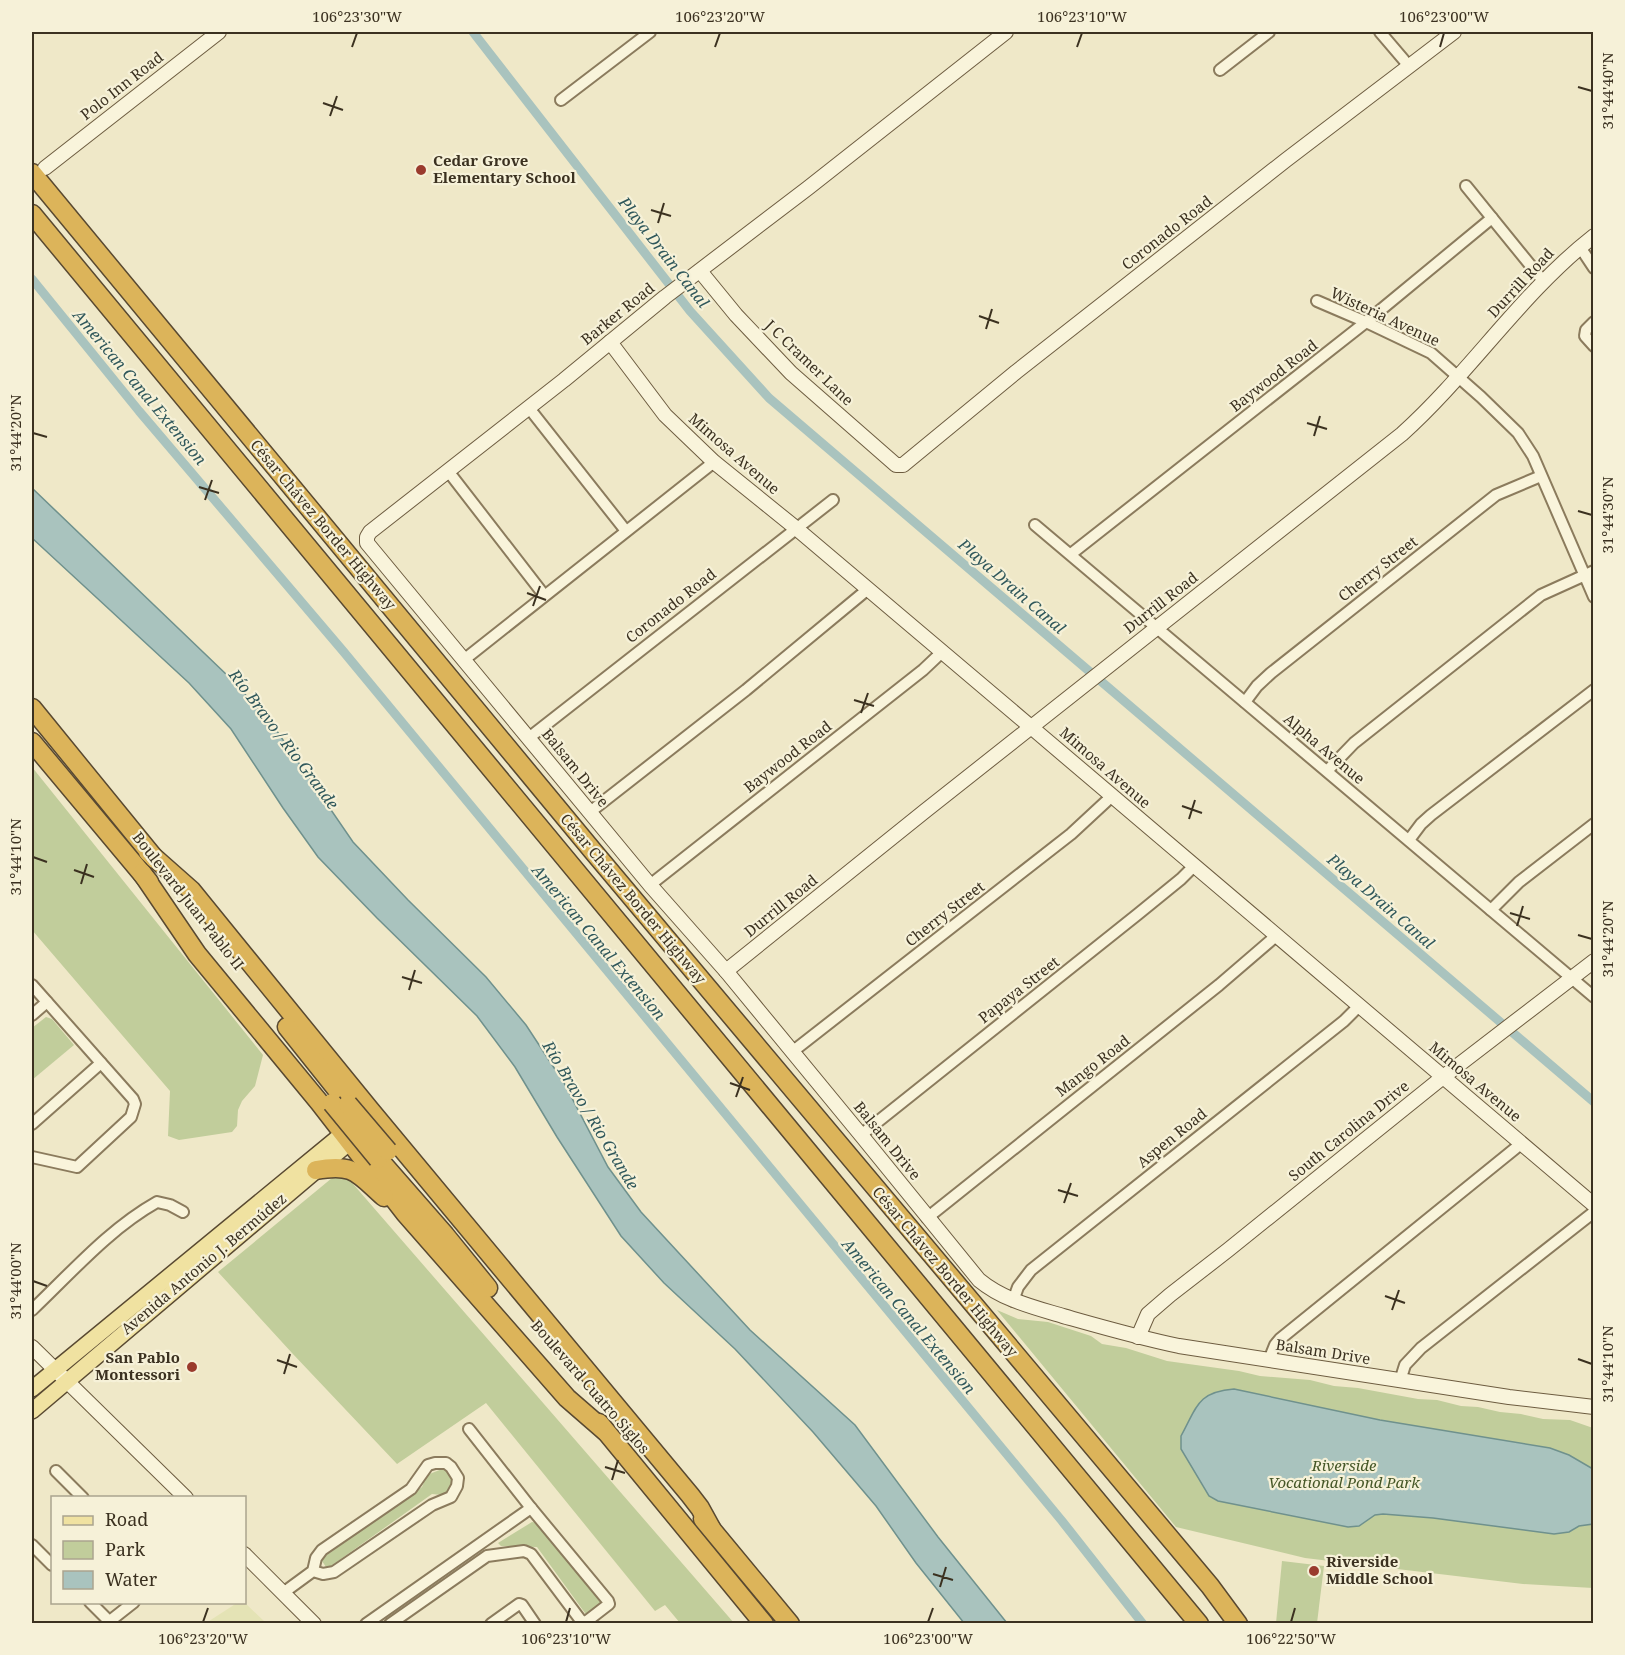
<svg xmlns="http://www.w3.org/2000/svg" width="1625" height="1655" font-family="'Noto Serif',serif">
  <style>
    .farmland { fill: #e4e3b5 }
    .green { fill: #c1cd9b }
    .water { fill: #a9c3be; stroke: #6f918d; stroke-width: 1.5 }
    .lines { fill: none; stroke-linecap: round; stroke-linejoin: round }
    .canal { stroke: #a9c3be; stroke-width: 9 }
    .street-casing { stroke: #8b7b5d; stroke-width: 14 }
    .secondary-casing { stroke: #6d5c40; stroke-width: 16 }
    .primary-casing { stroke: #594931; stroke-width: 18 }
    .highway-casing { stroke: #594931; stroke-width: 21 }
    .street { stroke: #f9f4db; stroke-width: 10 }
    .secondary { stroke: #f9f4db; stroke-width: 14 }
    .primary { stroke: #f0e2a1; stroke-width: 15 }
    .highway { stroke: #dcb45a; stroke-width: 18 }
    .highway-bridge-casing { stroke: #594931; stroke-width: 21; stroke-linecap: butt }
    .highway-bridge { stroke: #dcb45a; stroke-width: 18 }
    .ticks { fill: none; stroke: #3b3120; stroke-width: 2 }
    .poi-dot { fill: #9a3b2d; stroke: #f6f1d8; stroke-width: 2 }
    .labels { text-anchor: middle; stroke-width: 4.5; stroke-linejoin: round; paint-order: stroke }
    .street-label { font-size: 15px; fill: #3b3120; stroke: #f6f1d8 }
    .poi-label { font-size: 15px; font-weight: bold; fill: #3b3120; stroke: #f6f1d8; text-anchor: start }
    .park-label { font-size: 15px; font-style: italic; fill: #455727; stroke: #f6f1d8 }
    .water-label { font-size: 16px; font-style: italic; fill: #30585b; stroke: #f6f1d8 }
    .neatline { fill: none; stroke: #3b3120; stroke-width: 2 }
    .ticks-label { font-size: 15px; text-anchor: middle; fill: #3b3120 }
  </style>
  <rect width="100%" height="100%" fill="#efe8c8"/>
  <polygon class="farmland" points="244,1602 266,1623 206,1623 237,1603"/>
  <g class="green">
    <polygon points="32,767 263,1055 255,1086 242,1101 238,1110 237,1126 232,1132 179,1140 168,1136 170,1091 32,930"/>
    <polygon points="46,1017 52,1019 74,1045 32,1080 32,1028"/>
    <polygon points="347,1177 734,1623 680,1623 665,1605 655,1611 486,1403 397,1464 292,1353 218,1272 332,1178"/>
    <polygon points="997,1310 1018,1319 1048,1322 1091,1336 1102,1344 1126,1348 1167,1361 1239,1371 1260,1376 1310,1380 1334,1386 1358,1388 1418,1399 1437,1400 1461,1406 1478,1407 1500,1412 1521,1414 1543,1419 1570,1420 1593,1428 1593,1588 1523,1584 1305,1558 1176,1527"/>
    <polygon points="442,1469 449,1472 453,1480 452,1491 442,1495 432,1494 331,1566 326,1567 322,1561 324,1557 422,1487 427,1475"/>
    <polygon points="532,1522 538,1523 600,1600 601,1605 589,1615 585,1613 537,1547 501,1546 498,1543"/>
    <polygon points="1282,1561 1324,1566 1317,1623 1276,1623"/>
  </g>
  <g class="water">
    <polygon points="32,488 228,676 270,721 353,842 408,900 486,977 526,1025 564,1083 608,1167 641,1212 750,1330 855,1425 938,1537 1007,1623 964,1623 916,1563 876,1506 813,1432 735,1349 664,1283 621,1236 557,1137 515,1067 477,1016 377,918 318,857 283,808 231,729 189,683 32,538"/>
    <path d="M1234 1389 1380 1420 1550 1448 1569 1455 1593 1469V1524L1579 1526 1569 1532 1554 1534 1433 1518 1383 1514 1375 1515 1359 1526 1348 1527 1218 1501 1209 1496 1181 1449V1436C1197 1407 1197 1392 1234 1389Z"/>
  </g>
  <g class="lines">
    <g class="canal">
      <polyline points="473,32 690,311 769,398 1594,1102"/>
      <polyline points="32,279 139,411 343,651 1062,1521 1143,1624"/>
    </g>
    <g class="street-casing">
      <g id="street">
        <polyline points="1380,32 1409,66"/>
        <polyline points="1220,70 1269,32"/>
        <polyline points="561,100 650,32"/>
        <polyline points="1466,186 1544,282"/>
        <polyline points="1580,247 1594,268"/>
        <polyline points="1317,301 1366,322 1431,353 1481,397 1518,433 1533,456 1594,597"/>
        <polyline points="1594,322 1586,330 1585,336 1594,346"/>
        <polyline points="529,408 626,531"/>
        <polyline points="448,471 544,595"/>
        <polyline points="1035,525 1594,997"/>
        <polyline points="1071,554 1366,322 1492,218"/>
        <polyline points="465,659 714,462"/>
        <polyline points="1245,702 1257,686 1271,673 1496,495 1541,476"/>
        <polyline points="530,737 833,500"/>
        <polyline points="1327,771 1354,743 1541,595 1594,571"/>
        <polyline points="590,812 746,690 868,589"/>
        <polyline points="1409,840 1421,824 1431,815 1594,690"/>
        <polyline points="650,885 923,670 942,652"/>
        <polyline points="1491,910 1519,882 1594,824"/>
        <polyline points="32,985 133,1099 135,1104 131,1117 77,1167 32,1157"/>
        <polyline points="32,1015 47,1002"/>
        <polyline points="792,1052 1071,834 1112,796"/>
        <polyline points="32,1124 101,1063"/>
        <polyline points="861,1135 1138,914 1181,879 1194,866"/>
        <polyline points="927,1218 1219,985 1276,936"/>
        <polyline points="1013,1301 1018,1287 1031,1270 1344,1021 1359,1006"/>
        <path d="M32 1310C71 1273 109 1229 157 1202L170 1205 183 1212"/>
        <polyline points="1269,1360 1275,1345 1280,1339 1522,1143"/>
        <polyline points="1400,1381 1405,1365 1421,1348 1594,1212"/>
        <polyline points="56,1471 83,1498"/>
        <polyline points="32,1545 52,1565"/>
        <polyline points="283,1593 313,1571 316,1558 322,1550 411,1489 428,1465 435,1463 446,1463 451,1467 458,1478 457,1486 451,1497 432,1505 334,1572 323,1574 313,1571"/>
        <polyline points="90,1602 109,1621"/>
        <polyline points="106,1624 134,1602"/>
        <polyline points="366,1624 531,1508"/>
        <polyline points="390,1624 487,1556 524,1551 531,1554 582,1622 587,1621 609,1604 608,1601 531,1508 469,1429"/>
        <polyline points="491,1624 519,1604 522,1605 535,1624"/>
      </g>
    </g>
    <g class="secondary-casing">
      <g id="secondary">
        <path d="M1006 32 808 188 665 297 564 380 370 532 367 537V543L650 885 726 971 861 1135 979 1280C1003 1300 1033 1307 1063 1316 1102 1327 1140 1338 1179 1346L1509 1397 1594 1407"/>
        <polyline points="45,168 219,32"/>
        <polyline points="700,271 736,315 791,373 896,465 903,465 1016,372 1286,160 1454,32"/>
        <polyline points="610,342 665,415 714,462 797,529 1031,727 1594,1205"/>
        <path d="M726 971 925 811 1402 434C1470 373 1521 293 1594 236"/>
        <polyline points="1138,1337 1148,1314 1170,1295 1228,1250 1443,1077 1594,961"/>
        <polyline points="32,1347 186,1498"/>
        <polyline points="244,1554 314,1624"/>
      </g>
    </g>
    <g class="primary-casing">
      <g id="primary">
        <polyline points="32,1389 352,1126"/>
        <polyline points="32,1411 357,1136"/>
      </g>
    </g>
    <g class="highway-casing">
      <g id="highway">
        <polyline points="32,173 592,850 1210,1586 1238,1624"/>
        <polyline points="32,214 1199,1624"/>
        <polyline points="32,708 155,859"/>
        <polyline points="32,742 149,882"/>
        <polyline points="148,852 191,890 370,1110 690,1495 700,1508 711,1528"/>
        <polyline points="142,873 197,954 319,1102 405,1213 567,1398 605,1431"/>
        <polyline points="287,1027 342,1096"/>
        <polyline points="382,1163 445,1235 488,1288"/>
        <path d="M316 1170C354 1163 357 1173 384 1197"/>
        <polyline points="599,1423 764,1624"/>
        <polyline points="703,1519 790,1624"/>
      </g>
    </g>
    <use href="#street" class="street"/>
    <use href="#secondary" class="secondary"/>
    <use href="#primary" class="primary"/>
    <use href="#highway" class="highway"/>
    <g class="highway-bridge-casing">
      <g id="highway-bridge">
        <polyline points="332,1103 378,1159"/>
        <polyline points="348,1104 388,1151"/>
      </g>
    </g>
    <use href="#highway-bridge" class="highway-bridge"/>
  </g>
  <path class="ticks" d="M352 47 357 33M715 47 720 33M1077 47 1082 33M1440 47 1444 33M1578 87 1592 91M323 103 343 110M330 116 337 96M651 210 671 216M658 223 664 203M979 316 999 323M986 329 992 309M1307 423 1327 429M33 433 47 437M1314 436 1320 416M199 487 219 493M205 500 212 480M1578 511 1592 515M527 593 546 600M533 606 540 586M854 700 874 706M861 713 868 693M1182 806 1202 813M1189 819 1195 800M33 857 47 862M74 870 94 877M81 884 87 864M1510 913 1530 919M1517 926 1523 906M1578 935 1592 939M402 977 422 983M409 990 415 970M730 1083 750 1090M736 1097 743 1077M1058 1190 1078 1196M1064 1203 1071 1183M33 1281 47 1286M1385 1296 1405 1303M1392 1310 1399 1290M1578 1359 1592 1364M277 1360 297 1367M284 1374 290 1354M605 1467 625 1473M612 1480 618 1460M933 1574 953 1580M940 1587 946 1567M203 1622 208 1608M566 1622 570 1608M928 1622 933 1608M1291 1622 1295 1608"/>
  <g class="poi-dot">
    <circle cx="421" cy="170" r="6"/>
    <circle cx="192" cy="1367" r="6"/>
    <circle cx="1314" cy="1571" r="6"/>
  </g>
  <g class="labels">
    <g class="street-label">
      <text transform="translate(122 86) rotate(-38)" y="5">Polo Inn Road</text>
      <text transform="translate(1167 233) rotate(-38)" y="5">Coronado Road</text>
      <text transform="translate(1521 283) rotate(-47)" y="5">Durrill Road</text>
      <text transform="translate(618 314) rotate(-39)" y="5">Barker Road</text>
      <text transform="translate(1385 317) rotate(25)" y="5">Wisteria Avenue</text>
      <text transform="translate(809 363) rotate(44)" y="5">J C Cramer Lane</text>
      <text transform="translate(1274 376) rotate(-38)" y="5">Baywood Road</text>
      <text transform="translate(734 454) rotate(41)" y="5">Mimosa Avenue</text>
      <text transform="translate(323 525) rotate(50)" y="5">César Chávez Border Highway</text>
      <text transform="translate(1378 569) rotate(-38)" y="5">Cherry Street</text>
      <text transform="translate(1161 603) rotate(-38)" y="5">Durrill Road</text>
      <text transform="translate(671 606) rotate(-38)" y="5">Coronado Road</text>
      <text transform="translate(1324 749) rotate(40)" y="5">Alpha Avenue</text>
      <text transform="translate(788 757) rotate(-38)" y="5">Baywood Road</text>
      <text transform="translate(575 768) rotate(51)" y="5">Balsam Drive</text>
      <text transform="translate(1105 768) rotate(41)" y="5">Mimosa Avenue</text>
      <text transform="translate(633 899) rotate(50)" y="5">César Chávez Border Highway</text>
      <text transform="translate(188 901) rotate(52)" y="5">Boulevard Juan Pablo II</text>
      <text transform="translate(781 906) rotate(-39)" y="5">Durrill Road</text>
      <text transform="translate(945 914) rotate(-38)" y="5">Cherry Street</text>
      <text transform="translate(1019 990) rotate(-38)" y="5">Papaya Street</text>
      <text transform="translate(1093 1066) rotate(-38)" y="5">Mango Road</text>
      <text transform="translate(1475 1082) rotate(40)" y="5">Mimosa Avenue</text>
      <text transform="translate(1349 1131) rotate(-39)" y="5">South Carolina Drive</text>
      <text transform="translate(1172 1138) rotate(-39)" y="5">Aspen Road</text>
      <text transform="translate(887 1141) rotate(51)" y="5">Balsam Drive</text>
      <text transform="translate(204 1264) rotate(-40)" y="5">Avenida Antonio J. Bermúdez</text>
      <text transform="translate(945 1272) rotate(50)" y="5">César Chávez Border Highway</text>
      <text transform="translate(1323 1352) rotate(9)" y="5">Balsam Drive</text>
      <text transform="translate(590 1387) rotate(49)" y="5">Boulevard Cuatro Siglos</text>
    </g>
    <g class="poi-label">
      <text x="433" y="166">Cedar Grove<tspan x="433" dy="17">Elementary School</tspan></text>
      <text x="180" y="1363" text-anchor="end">San Pablo<tspan x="180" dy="17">Montessori</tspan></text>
      <text x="1326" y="1567">Riverside<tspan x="1326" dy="17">Middle School</tspan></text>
    </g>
    <g class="park-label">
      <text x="1344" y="1471">Riverside<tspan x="1344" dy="17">Vocational Pond Park</tspan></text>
    </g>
    <g class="water-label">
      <text transform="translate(664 252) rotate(52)" y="6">Playa Drain Canal</text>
      <text transform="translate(140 387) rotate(50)" y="6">American Canal Extension</text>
      <text transform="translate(1012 586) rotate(41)" y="6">Playa Drain Canal</text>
      <text transform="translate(284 739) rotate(53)" y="6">Río Bravo / Rio Grande</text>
      <text transform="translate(1381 901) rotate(41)" y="6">Playa Drain Canal</text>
      <text transform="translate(599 942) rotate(50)" y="6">American Canal Extension</text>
      <text transform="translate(591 1115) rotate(59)" y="6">Río Bravo / Rio Grande</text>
      <text transform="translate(909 1316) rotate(50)" y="6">American Canal Extension</text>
    </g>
  </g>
  <rect width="1625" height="1655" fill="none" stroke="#f6f1d8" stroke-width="66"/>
  <rect x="51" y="1496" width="195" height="108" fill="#f6f1d8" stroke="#aba48e" stroke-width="1.5"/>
  <rect x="63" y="1516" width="30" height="9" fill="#f0e2a1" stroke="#aba48e" stroke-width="1.5"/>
  <text x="105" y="1526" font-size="18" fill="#3b3120">Road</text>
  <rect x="63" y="1541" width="30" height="18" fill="#c1cd9b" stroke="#aba48e" stroke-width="1.5"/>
  <text x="105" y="1556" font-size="18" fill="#3b3120">Park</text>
  <rect x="63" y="1571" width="30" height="18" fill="#a9c3be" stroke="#aba48e" stroke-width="1.5"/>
  <text x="105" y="1586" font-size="18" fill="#3b3120">Water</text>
  <rect x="33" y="33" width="1559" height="1589" class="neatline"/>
  <g class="ticks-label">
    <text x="357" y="22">106°23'30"W</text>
    <text x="720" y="22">106°23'20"W</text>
    <text x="1082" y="22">106°23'10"W</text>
    <text x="1444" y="22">106°23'00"W</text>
    <text transform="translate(1608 91) rotate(-90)" y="5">31°44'40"N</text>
    <text transform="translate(16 433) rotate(-90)" y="5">31°44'20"N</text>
    <text transform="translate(1608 515) rotate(-90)" y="5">31°44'30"N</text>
    <text transform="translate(16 857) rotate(-90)" y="5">31°44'10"N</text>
    <text transform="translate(1608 939) rotate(-90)" y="5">31°44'20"N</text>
    <text transform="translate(16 1281) rotate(-90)" y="5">31°44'00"N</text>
    <text transform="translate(1608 1364) rotate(-90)" y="5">31°44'10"N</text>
    <text x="203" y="1644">106°23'20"W</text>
    <text x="566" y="1644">106°23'10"W</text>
    <text x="928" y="1644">106°23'00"W</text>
    <text x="1291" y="1644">106°22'50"W</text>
  </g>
</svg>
